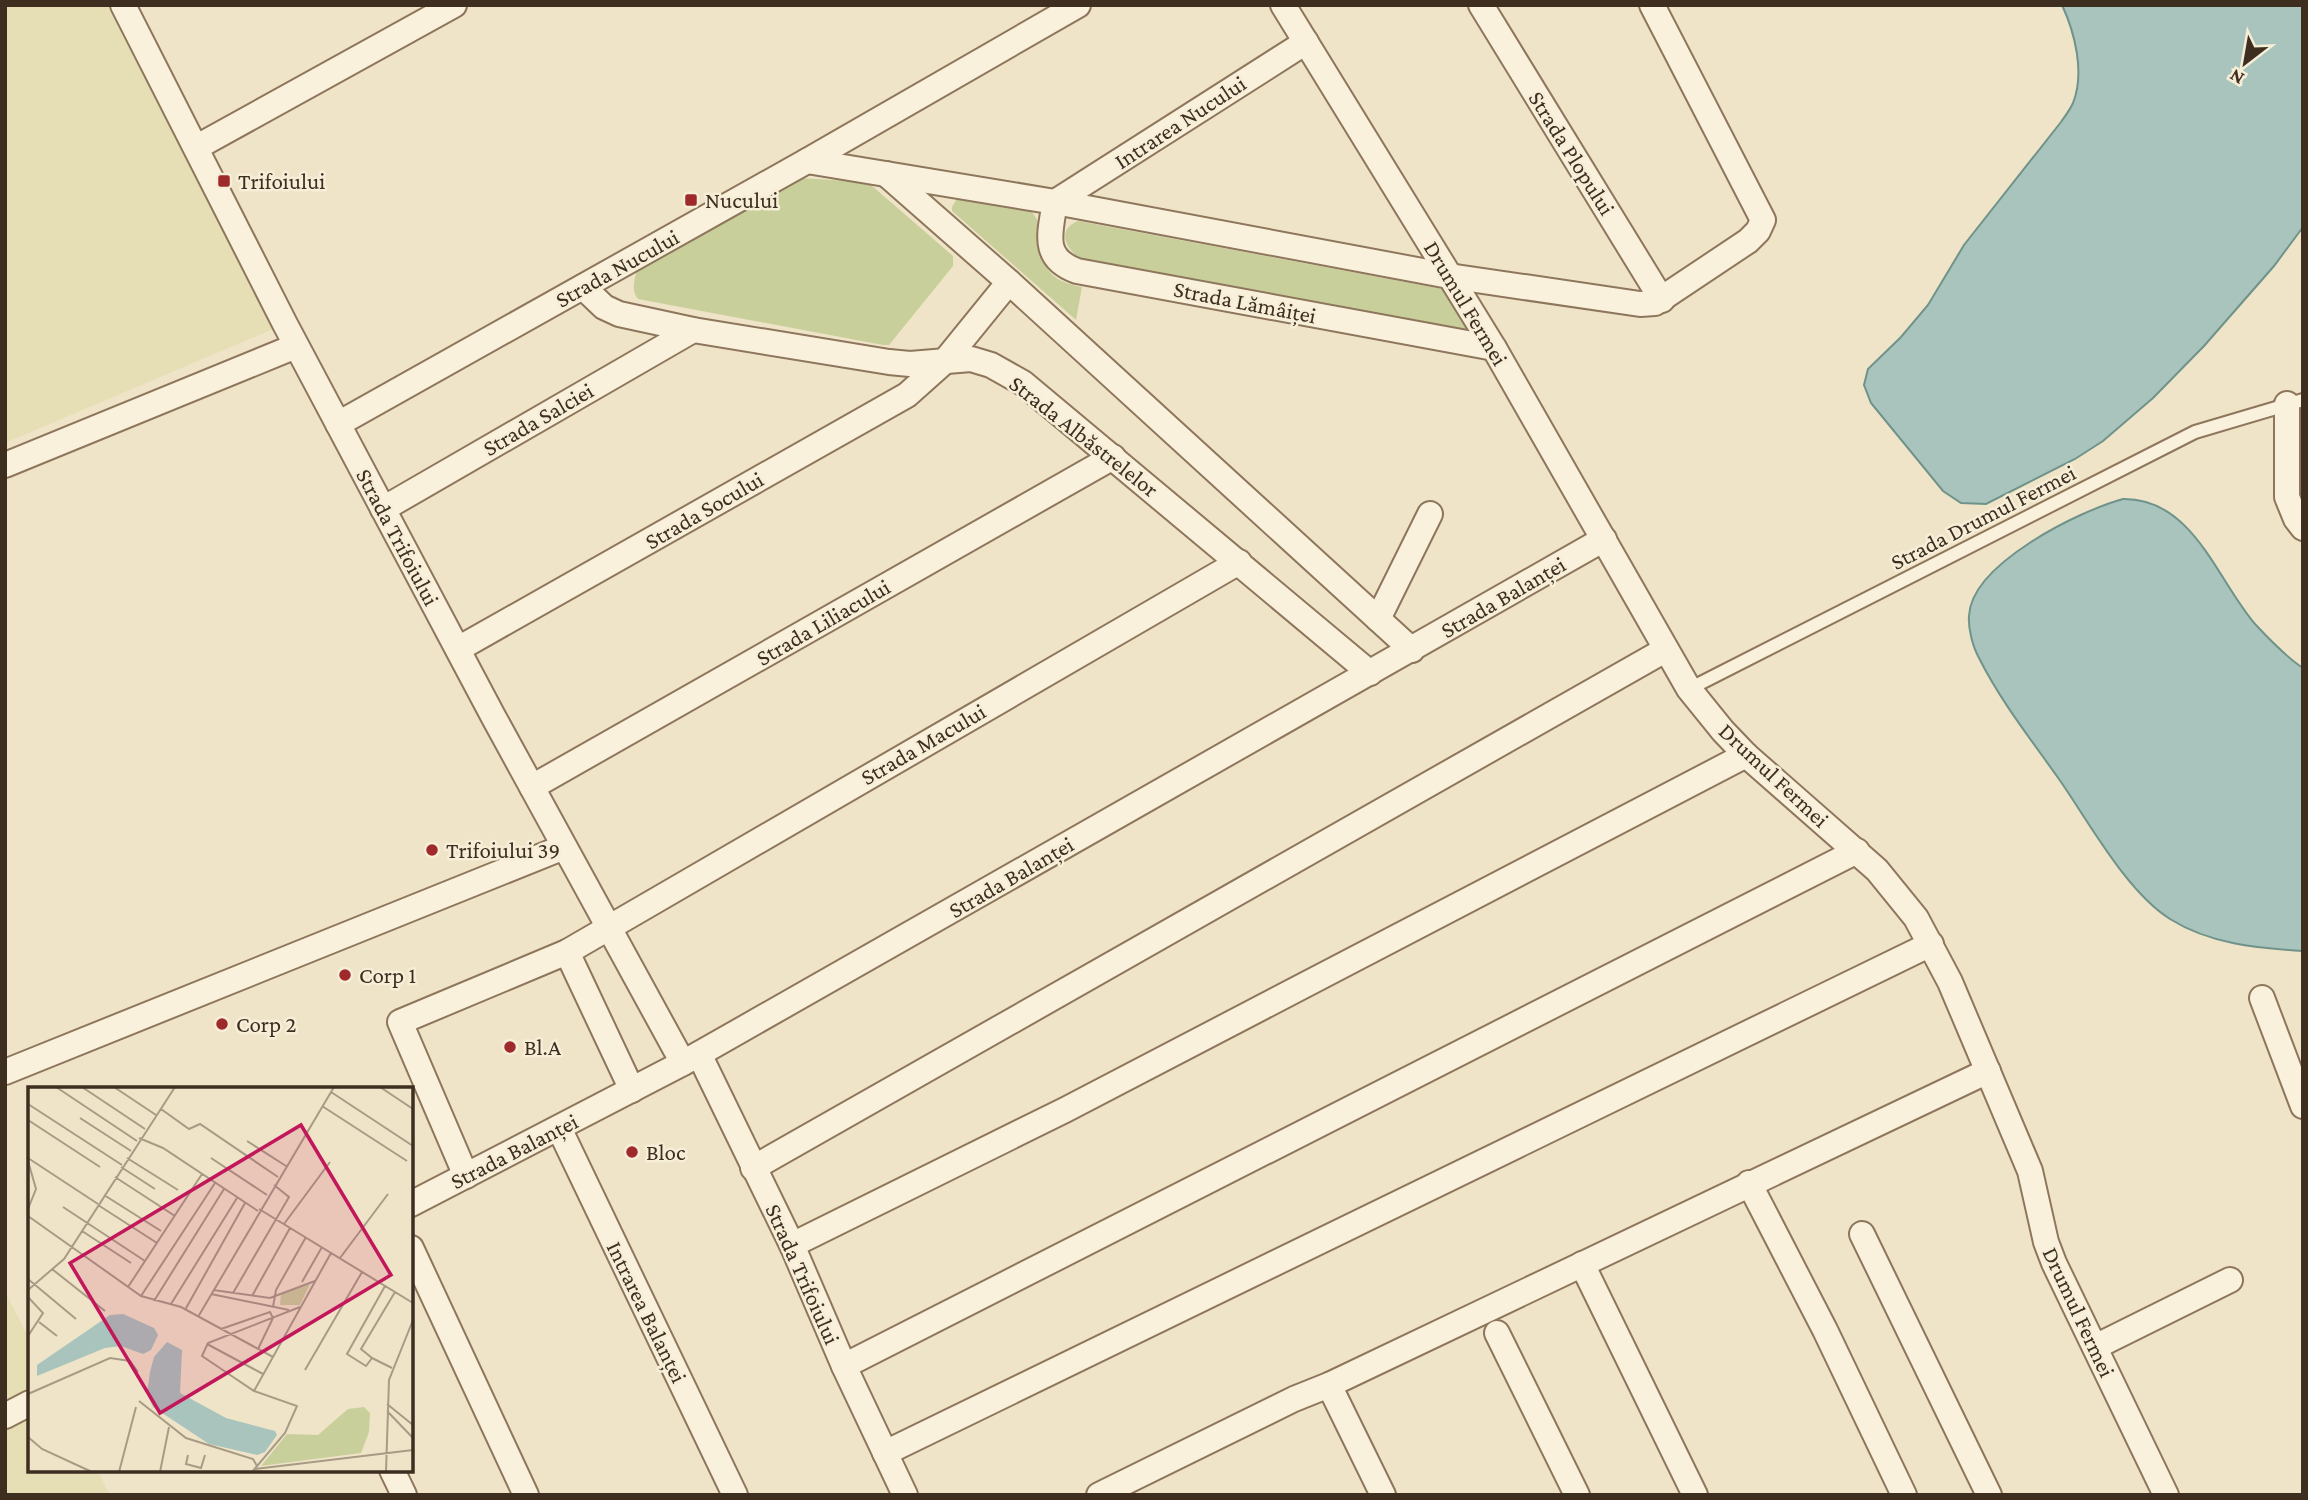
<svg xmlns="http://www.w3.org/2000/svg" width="2308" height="1500" font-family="'Crimson Pro',serif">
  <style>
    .farmland { fill: #e6deb5 }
    .green { fill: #c9cf9b }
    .water { fill: #a9c4bc; stroke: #6f938a; stroke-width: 2 }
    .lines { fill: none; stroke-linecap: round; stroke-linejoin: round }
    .service-casing { stroke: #8d765c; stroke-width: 16 }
    .minor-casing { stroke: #8d765c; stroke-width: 28 }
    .service { stroke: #faf1dc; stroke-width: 12 }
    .minor { stroke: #faf1dc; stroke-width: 24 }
    .poi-dot { fill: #9e2a2b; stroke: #f7eed8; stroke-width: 2.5 }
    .labels { text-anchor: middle; stroke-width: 5; stroke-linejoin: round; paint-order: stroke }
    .street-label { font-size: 23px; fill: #3d2e20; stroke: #f7eed8 }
    .poi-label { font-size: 23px; fill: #3d2e20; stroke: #f7eed8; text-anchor: start }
    .inset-road { fill: none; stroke: #a89b85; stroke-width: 2 }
    .view { fill: #c2185b; fill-opacity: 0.15; stroke: #c2185b; stroke-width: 3.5 }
    .inset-edge { fill: none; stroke: #3d2e20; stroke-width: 3.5 }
  </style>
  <rect width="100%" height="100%" fill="#f0e4c8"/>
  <g class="farmland">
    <polygon points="5,5 107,5 285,324 5,443"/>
    <polygon points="5,1292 30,1340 30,1470 97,1470 110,1495 5,1495"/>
  </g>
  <g class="green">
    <path d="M800 178 864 182 871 185 953 256V266L889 345H883L638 299C631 292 634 279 637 271Z"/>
    <path d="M962 197 1029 209C1057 235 1020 276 1082 287L1076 320 952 211V207L956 200Z"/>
    <path d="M1078 221 1448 290 1470 330 1084 261C1068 252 1054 231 1078 221Z"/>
  </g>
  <g class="water">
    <path d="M2062 5H2303V227L2274 266 2204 346 2153 398 2103 441 2075 459 1986 504 1961 503 1943 491 1871 403 1864 385 1868 369 1901 337 1928 305 1964 245 2061 122C2065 116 2070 110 2073 103 2085 73 2075 33 2062 5Z"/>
    <path d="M2123 499C2193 498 2217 580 2255 624 2269 639 2286 657 2303 668V951C2256 948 2210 944 2170 919 2127 892 2090 824 2061 782 2033 742 2001 702 1979 658 1973 647 1968 629 1969 616 1971 564 2079 511 2123 499Z"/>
  </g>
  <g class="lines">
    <g class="service-casing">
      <polyline id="service" points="1689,689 2195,432 2303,400"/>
    </g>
    <g class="minor-casing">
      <g id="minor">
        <polyline points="123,5 285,324 493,716 683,1063"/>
        <polyline points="1283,5 1494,348 1689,689 1723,731 1746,755 1877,870 1916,918 1950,982 2030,1171 2046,1242 2054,1263 2166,1495"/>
        <polyline points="1481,5 1662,300"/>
        <path d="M1306 42 1055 202C1050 233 1041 258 1077 271L1494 348"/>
        <polyline points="197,147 454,5"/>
        <polyline points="807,161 1055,202 1449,276 1640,304 1655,303 1748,241 1758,231 1763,220 1652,5"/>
        <polyline points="886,174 1009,282 1412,650"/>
        <polyline points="583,287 604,307 619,314 693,330 889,362 910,364 971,359 991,365 1023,383 1370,673"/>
        <polyline points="2287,404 2287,497 2296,519 2303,528"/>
        <polyline points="338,424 807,161 1078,5"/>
        <polyline points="5,465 296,346"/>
        <polyline points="383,509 693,330"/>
        <polyline points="1378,619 1430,514"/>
        <polyline points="458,649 907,395 944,362 1009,282"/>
        <polyline points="532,787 1113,457"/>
        <polyline points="567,952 632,1090"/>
        <polyline points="2262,998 2303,1106"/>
        <polyline points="699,1054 792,1245 844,1366 905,1495"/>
        <polyline points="5,1072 564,847"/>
        <polyline points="559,1128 735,1495"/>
        <polyline points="753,1168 1665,650"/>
        <polyline points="466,1176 400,1022 567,952 1239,562"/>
        <polyline points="1749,1183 1825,1330 1904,1495"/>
        <polyline points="411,1204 683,1063 1604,539"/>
        <polyline points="1862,1234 1989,1495"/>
        <polyline points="792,1245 1065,1110 1746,755"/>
        <polyline points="411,1248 526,1495"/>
        <polyline points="1582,1264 1695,1495"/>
        <polyline points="1497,1333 1577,1495"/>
        <polyline points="2095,1347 2230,1280"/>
        <polyline points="844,1366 1857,851"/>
        <polyline points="1329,1385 1383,1495"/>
        <polyline points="5,1416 30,1403"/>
        <polyline points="885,1453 1931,944"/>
        <polyline points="392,1470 404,1495"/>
        <polyline points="1099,1495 1294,1399 1329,1385 1988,1071"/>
      </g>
    </g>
    <use href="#service" class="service"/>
    <use href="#minor" class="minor"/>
  </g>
  <g class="poi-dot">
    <rect x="217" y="174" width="14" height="14" rx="3.5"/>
    <rect x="684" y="193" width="14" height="14" rx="3.5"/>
    <circle cx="432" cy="850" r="7"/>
    <circle cx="345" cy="975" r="7"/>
    <circle cx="222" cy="1024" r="7"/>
    <circle cx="510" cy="1047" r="7"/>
    <circle cx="632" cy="1152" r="7"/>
  </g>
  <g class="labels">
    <g class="street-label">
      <text transform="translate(1180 122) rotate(-33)" y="8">Intrarea Nucului</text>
      <text transform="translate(1572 153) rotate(58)" y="8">Strada Plopului</text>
      <text transform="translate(617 268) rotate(-29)" y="8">Strada Nucului</text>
      <text transform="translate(1245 302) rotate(11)" y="8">Strada Lămâiței</text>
      <text transform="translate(1466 303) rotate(59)" y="8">Drumul Fermei</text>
      <text transform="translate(538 419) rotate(-30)" y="8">Strada Salciei</text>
      <text transform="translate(1084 436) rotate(38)" y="8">Strada Albăstrelelor</text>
      <text transform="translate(704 510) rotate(-30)" y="8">Strada Socului</text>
      <text transform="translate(1983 517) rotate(-27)" y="8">Strada Drumul Fermei</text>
      <text transform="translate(398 537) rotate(62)" y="8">Strada Trifoiului</text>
      <text transform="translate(1503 597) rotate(-30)" y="8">Strada Balanței</text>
      <text transform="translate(823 622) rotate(-30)" y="8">Strada Liliacului</text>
      <text transform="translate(923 744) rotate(-30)" y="8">Strada Macului</text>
      <text transform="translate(1774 775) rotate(43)" y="8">Drumul Fermei</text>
      <text transform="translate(1011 877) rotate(-30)" y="8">Strada Balanței</text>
      <text transform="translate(514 1151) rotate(-27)" y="8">Strada Balanței</text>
      <text transform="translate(803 1274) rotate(66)" y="8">Strada Trifoiului</text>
      <text transform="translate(647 1312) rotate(64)" y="8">Intrarea Balanței</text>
      <text transform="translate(2079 1312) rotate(65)" y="8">Drumul Fermei</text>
    </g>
    <g class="poi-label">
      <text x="238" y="189">Trifoiului</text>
      <text x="705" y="208">Nucului</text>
      <text x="446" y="858">Trifoiului 39</text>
      <text x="359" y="983">Corp 1</text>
      <text x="236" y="1032">Corp 2</text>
      <text x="524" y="1055">Bl.A</text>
      <text x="646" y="1160">Bloc</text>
    </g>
  </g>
  <g transform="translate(28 1087)">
    <rect width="385" height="385" fill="#f0e4c8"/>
    <path d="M282 197 272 218H252L253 207ZM336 320 342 326 341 345 333 366 233 379 259 347 290 348 320 322Z" fill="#c9cf9b"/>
    <path d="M82 228 95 227 126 241 130 248 123 263 115 267 93 259 77 261 9 289V278ZM139 255 154 263 152 306 198 331 247 344 249 348 237 365 229 368 181 357 125 320 119 307 122 285 126 270Z" fill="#a9c4bc"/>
    <path class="inset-road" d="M28 0 109 54M54 0 117 42M86 0 128 28M352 0 385 22M303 5 385 59M0 17 94 78M294 19 379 74M133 22 161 42 172 37 250 90M52 31 103 64M0 33 72 80M111 51 135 61 230 124M219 54 258 79M0 71 70 117M99 71 150 103M183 71 239 108M0 74 8 102 0 122M93 80 127 102M87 90 147 129M76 108 133 144M70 118 129 156M35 120 117 174M231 122 385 216M0 129 113 209 153 220 245 270M256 137 302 75M54 144 103 176M312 171 360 107M24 182 77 224M0 192 48 232M274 195 294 160M357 199 319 267 338 279 344 271 333 262 367 205M100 200 174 87M0 203 36 172 147 0M185 203 242 211 287 194M205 206 261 110 246 98M183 207 261 223M113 209 187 96M224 209 262 141M0 210 15 226 0 249M126 214 196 102M143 217 209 111M245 220 248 203 278 150M157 223 217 116M170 230 306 0M11 235 29 249M193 242 242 225 245 231 230 262M179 257 235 287M344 271 364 281M277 283 334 185M226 304 303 166M0 307 82 271 102 274 110 285M111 314 158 351 225 372 229 379M359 317 385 338M359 324 385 351M0 350 14 362 64 385M160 368 158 377 173 381 177 368M227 382 385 363M91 385 108 320M132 385 141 340M224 385 257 346 269 319 226 304 174 269 180 256 272 220M358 385 361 293 385 233"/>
    <path class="view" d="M273 38 363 188 132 326 42 176Z"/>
    <rect width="385" height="385" class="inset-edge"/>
  </g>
  <rect width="2308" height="1500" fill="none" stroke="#3d2e20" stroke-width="14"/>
  <g transform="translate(2245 63) rotate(211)" stroke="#f7eed8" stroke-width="5" paint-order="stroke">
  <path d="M0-5L12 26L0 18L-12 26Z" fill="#3d2e20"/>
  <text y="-10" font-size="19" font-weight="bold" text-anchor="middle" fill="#3d2e20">N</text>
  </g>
</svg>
